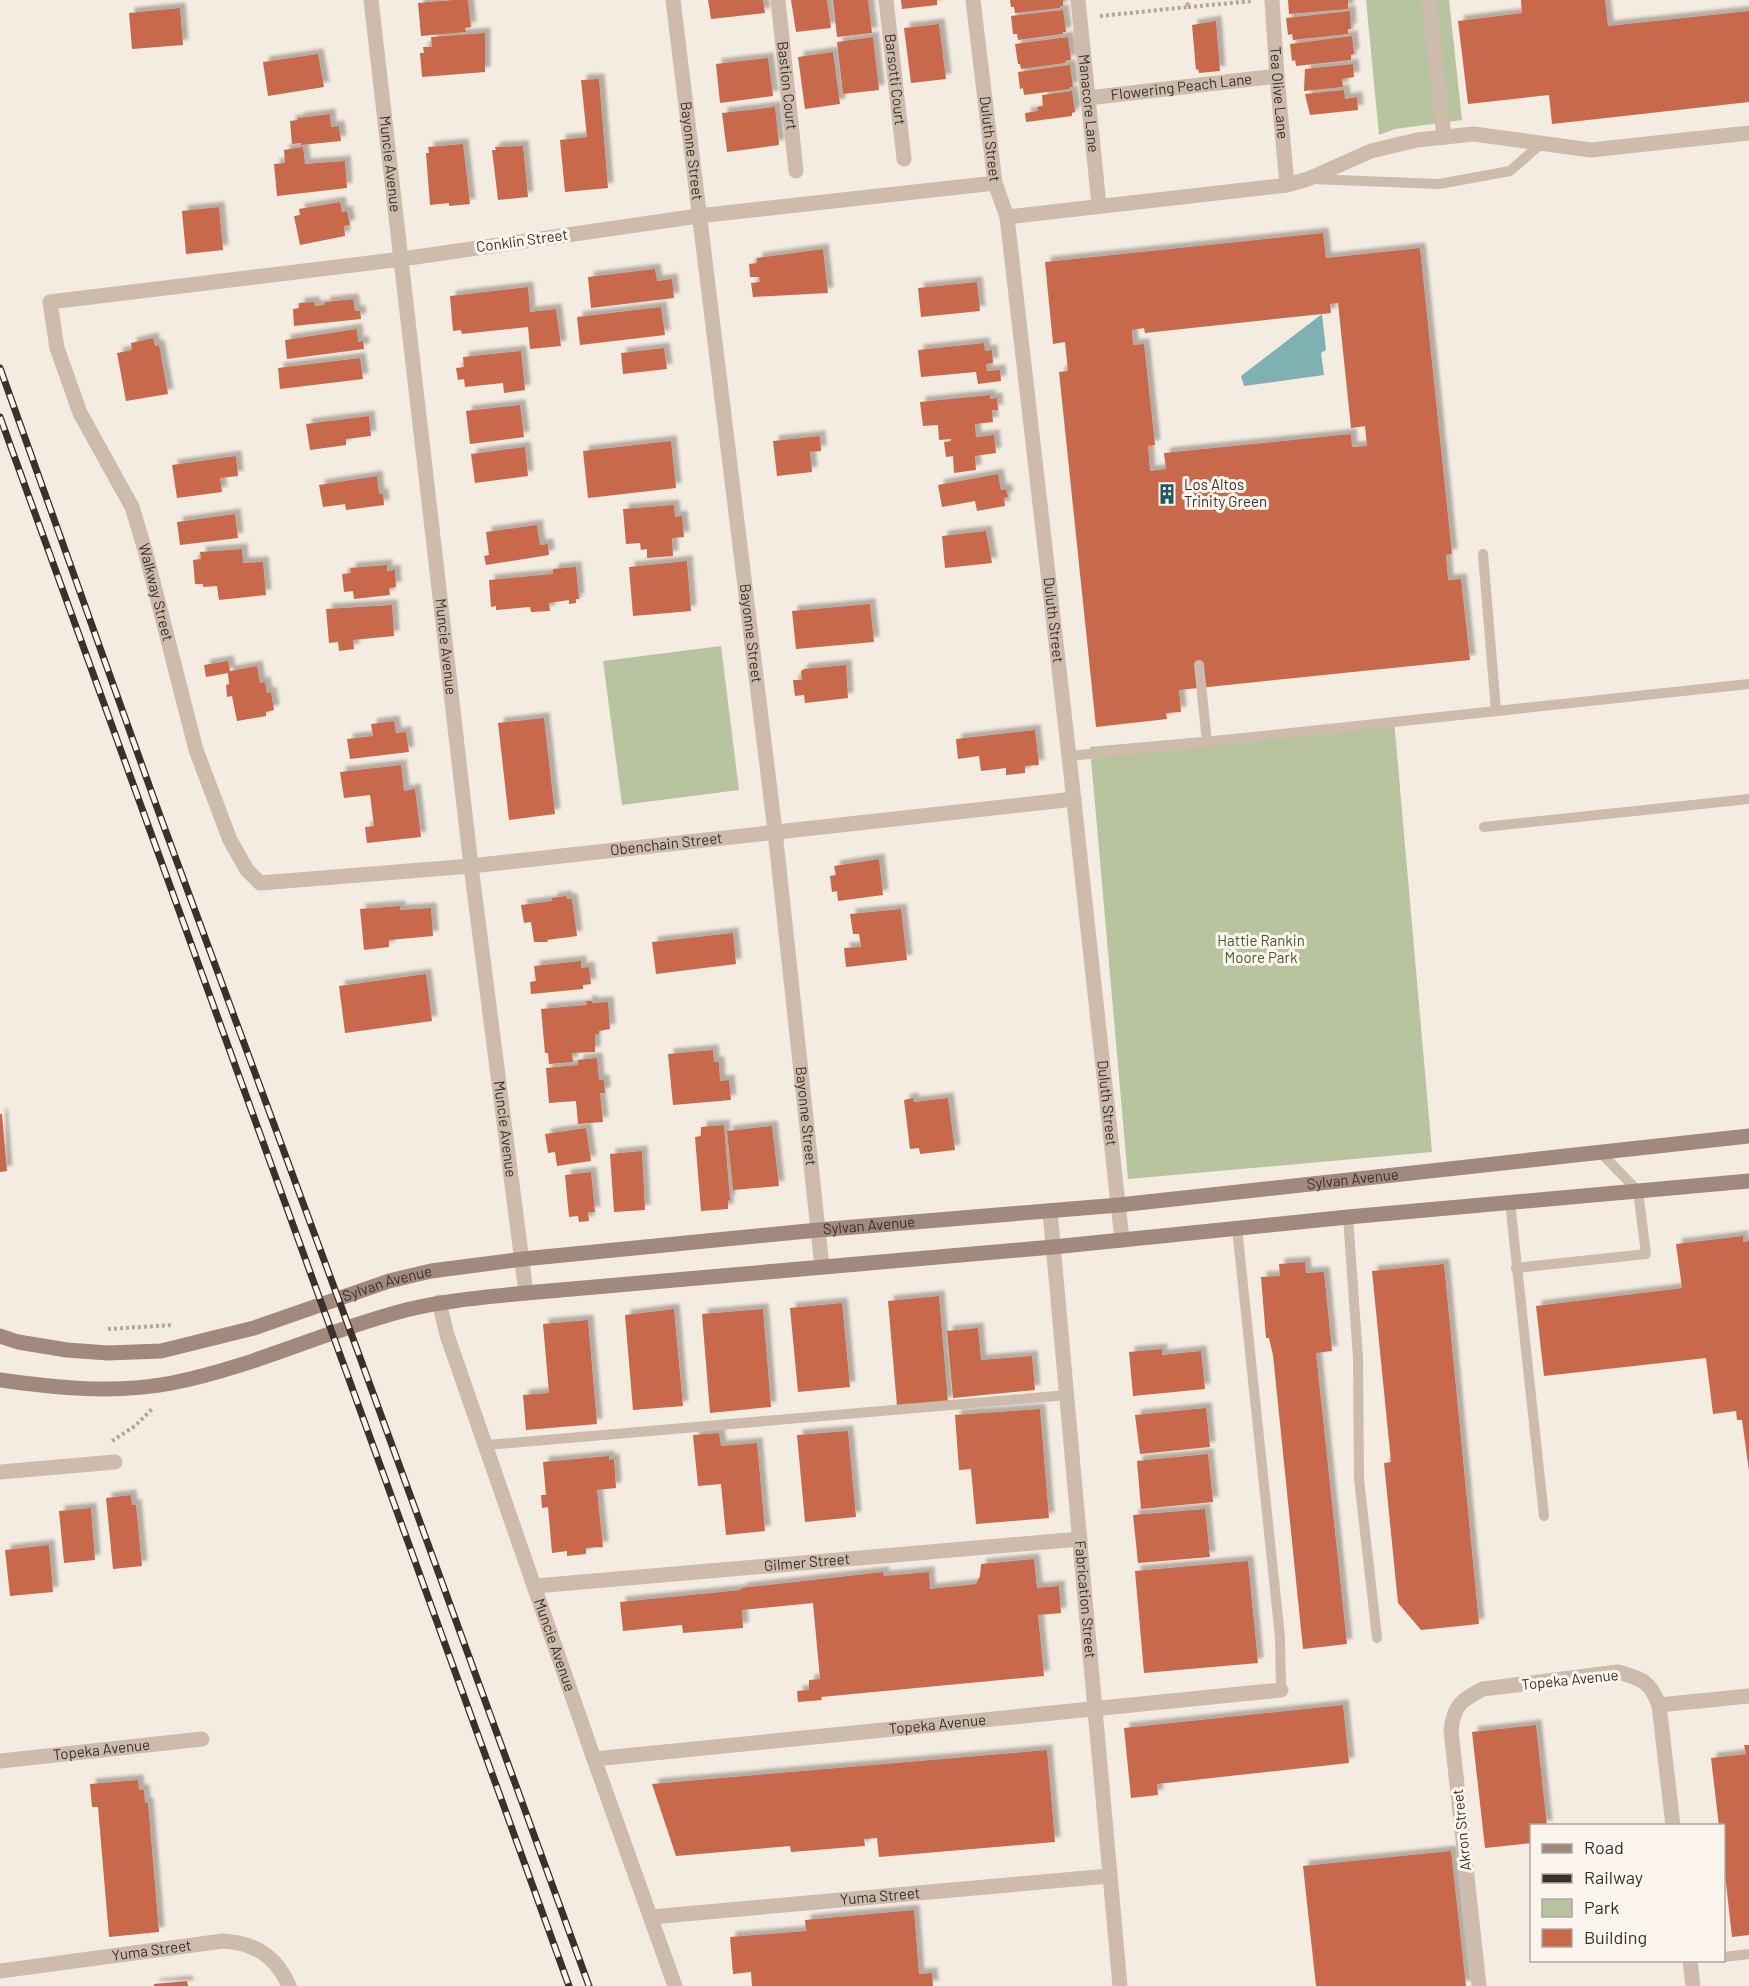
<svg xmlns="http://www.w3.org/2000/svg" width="1749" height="1986" font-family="Barlow,sans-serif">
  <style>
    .green { fill: #b8c4a0 }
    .water { fill: #7fb0b2 }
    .building { fill: #c8694b; fill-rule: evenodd; filter: url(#shadow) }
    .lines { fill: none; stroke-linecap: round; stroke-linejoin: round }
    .path { stroke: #b9a596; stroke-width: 4; stroke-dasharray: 3 3; stroke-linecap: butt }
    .service { stroke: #cdbbac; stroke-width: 10 }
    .minor { stroke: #cdbbac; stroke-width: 15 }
    .secondary { stroke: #a18a7d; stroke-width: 15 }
    .rail-casing { stroke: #3b302b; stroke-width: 7 }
    .rail { stroke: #fbf5ee; stroke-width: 4.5; stroke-dasharray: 14; stroke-linecap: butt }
    .labels { text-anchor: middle; stroke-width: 6; stroke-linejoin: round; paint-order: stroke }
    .street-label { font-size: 15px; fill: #3b302b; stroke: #fbf5ee }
    .poi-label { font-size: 15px; fill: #3b302b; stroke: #fbf5ee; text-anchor: start }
    .park-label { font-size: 15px; fill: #4a5a2e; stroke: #fbf5ee }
  </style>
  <defs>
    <filter id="shadow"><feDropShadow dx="5.5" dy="-5.5" stdDeviation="1.5" flood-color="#0004"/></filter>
  </defs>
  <rect width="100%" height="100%" fill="#f4ebe1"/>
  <g class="green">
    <polygon points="1366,0 1449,0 1462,120 1395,129 1379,135"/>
    <polygon points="721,646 739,790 622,805 603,661"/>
    <polygon points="1394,720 1432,1152 1128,1179 1090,747"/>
  </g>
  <polygon class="water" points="1322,314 1326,350 1321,353 1324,375 1244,386 1241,376"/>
  <g class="building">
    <polygon points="454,0 468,0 471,27 465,28 466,32 421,36 418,3"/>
    <polygon points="708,0 763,0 765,13 711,19"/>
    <polygon points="791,0 827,0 831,28 796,32"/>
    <polygon points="833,0 868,0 872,33 837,37"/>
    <polygon points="901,0 937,0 937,5 902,9"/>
    <polygon points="1010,0 1063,0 1063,6 1060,6 1060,8 1015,13 1014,7 1011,7"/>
    <polygon points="1288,0 1348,0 1348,9 1289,14"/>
    <polygon points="1521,0 1605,0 1608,26 1749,11 1749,102 1552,124 1549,95 1468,104 1458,21 1522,13"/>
    <polygon points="180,8 183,45 132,49 129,13"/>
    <polygon points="1063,10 1066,32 1063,32 1063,34 1018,40 1017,34 1013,34 1011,16"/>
    <polygon points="1350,11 1351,29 1348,29 1348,34 1293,40 1292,34 1288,35 1286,18"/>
    <polygon points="1216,21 1220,71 1199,73 1198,69 1196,70 1192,25"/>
    <polygon points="939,24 946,79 911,83 904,28"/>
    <polygon points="485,33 485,72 422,77 420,53 424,53 423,47 432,47 431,37"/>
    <polygon points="1352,36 1354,54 1351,55 1351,60 1296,66 1295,60 1292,61 1290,44"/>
    <polygon points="873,37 879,90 843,94 837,42"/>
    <polygon points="1068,37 1071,60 1065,61 1066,63 1021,69 1020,64 1018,64 1015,44"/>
    <polygon points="833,52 840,104 805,109 798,57"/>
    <polygon points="318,54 324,87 268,96 263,62"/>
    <polygon points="768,58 773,96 720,103 716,64"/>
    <polygon points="1353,64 1354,77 1342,79 1343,87 1304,91 1305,69"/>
    <polygon points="1070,65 1073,87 1070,87 1070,89 1024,95 1023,88 1020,89 1018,72"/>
    <polygon points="599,79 608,188 565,192 560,140 587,137 581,80"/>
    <polygon points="1344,90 1345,99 1357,97 1358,110 1310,115 1305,94"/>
    <polygon points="1072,91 1075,112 1072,113 1072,116 1026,122 1025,113 1038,111 1037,107 1043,106 1042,95"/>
    <polygon points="775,107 779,145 727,152 722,113"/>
    <polygon points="330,114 331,127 339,126 341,141 301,145 301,143 292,144 290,121 298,120 298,118"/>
    <polygon points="463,144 470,204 449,206 449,203 430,205 426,153 429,153 428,147"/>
    <polygon points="523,146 528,197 498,200 492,150 496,150 495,147"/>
    <polygon points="303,147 305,164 345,161 347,188 277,196 274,164 285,163 284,150"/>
    <polygon points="340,202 342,212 347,211 350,225 344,226 345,236 300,245 294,216 300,215 299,209"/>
    <polygon points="219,207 223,250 186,254 182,211"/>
    <path d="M1323 233 1326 258 1420 248 1452 554 1446 555 1448 580 1461 579 1470 660 1179 690 1181 712 1166 713 1167 719 1096 727 1059 372 1068 371 1065 342 1053 344 1045 262ZM1338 303 1351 428 1365 426 1367 446 1352 447 1351 434 1164 453 1166 469 1150 471 1148 446 1155 445 1144 344 1133 345 1132 330 1144 328 1145 333 1331 313 1330 304Z"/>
    <polygon points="823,249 828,293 753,297 751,283 760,282 759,277 750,277 749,264 757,263 757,258"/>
    <polygon points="655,269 657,281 672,279 674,298 591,308 588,277"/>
    <polygon points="977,282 980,311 921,317 918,288"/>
    <polygon points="528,287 530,312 556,309 561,346 530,349 528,327 462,334 461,330 453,331 450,296"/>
    <polygon points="353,299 355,311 360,311 361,319 294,326 293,309 299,308 299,303 314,302 315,306 325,305 325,302"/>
    <polygon points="661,307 665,335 580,345 577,317"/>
    <polygon points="357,329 358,342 363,341 364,349 287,359 285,340"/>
    <polygon points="153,338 155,346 159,345 168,394 126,401 117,353 132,350 131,343"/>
    <polygon points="984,343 985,351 992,350 993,363 986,364 987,371 1000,370 1001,381 978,384 976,372 921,377 918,350"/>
    <polygon points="664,348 667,369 623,374 621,353"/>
    <polygon points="521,351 525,390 504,393 503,383 465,387 464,379 458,380 456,368 464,367 463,357"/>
    <polygon points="360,358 363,379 280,389 278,368"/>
    <polygon points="990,395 990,399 997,398 998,410 992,410 993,422 975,424 976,437 994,435 996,453 975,456 976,470 954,473 953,456 946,457 944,442 951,441 951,439 939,440 938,425 923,426 920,402"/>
    <polygon points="520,405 524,437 470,444 466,411"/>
    <polygon points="369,416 371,436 346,439 346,445 310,450 306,424"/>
    <polygon points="820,436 821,451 810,452 812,472 777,476 773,441"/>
    <polygon points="671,441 676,488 588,498 583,451"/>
    <polygon points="525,447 528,476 475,483 471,454"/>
    <polygon points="236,456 238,476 220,478 222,492 177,498 172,465"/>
    <polygon points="998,474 1001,490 1006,489 1008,497 1004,498 1005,506 977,511 975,501 942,507 938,485"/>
    <polygon points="377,476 379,494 383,494 384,505 346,510 345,504 323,507 319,485"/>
    <polygon points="674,505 675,517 682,516 684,537 672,538 673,556 647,558 647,549 641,550 640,543 626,544 623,509"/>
    <polygon points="235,514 238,538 180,545 177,522"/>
    <polygon points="537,525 540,545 548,544 549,555 486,565 484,556 489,555 486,532"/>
    <polygon points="986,531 992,563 945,568 942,536"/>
    <polygon points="242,549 243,563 263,562 266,595 219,600 217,586 203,587 203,584 195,584 193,560 201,559 200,552"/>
    <polygon points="687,561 691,611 633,616 629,567"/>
    <polygon points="387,565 387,571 395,570 396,587 389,588 390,595 354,599 353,591 344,592 342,574 351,573 350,568"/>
    <polygon points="576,567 579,599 576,599 576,603 569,604 569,600 549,603 550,611 531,612 530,607 496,610 496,606 491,607 489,580 553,574 553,569"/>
    <polygon points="870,604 874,642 796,649 792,611"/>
    <polygon points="392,605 394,636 353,640 354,649 339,651 338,642 329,643 326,609"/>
    <polygon points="228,661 230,671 257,666 260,683 265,682 267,693 271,692 274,710 266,712 266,716 237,721 232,696 227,697 226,685 229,684 228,673 206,677 204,665"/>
    <polygon points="846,665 848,698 805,703 804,695 795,696 793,680 802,680 801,671 804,669"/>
    <polygon points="544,718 555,814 509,820 498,723"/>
    <polygon points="394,721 396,733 406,732 409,752 350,759 347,739 373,736 371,724"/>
    <polygon points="1035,730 1039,765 1025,766 1025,773 1006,775 1006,768 981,771 979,756 958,759 956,739"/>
    <polygon points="401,765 404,791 415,789 421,837 367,843 365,827 374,826 370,795 344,798 340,772"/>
    <polygon points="879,859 883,895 838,901 837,891 832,892 830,876 836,875 834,866"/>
    <polygon points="566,896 567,899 572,899 577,936 547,940 548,942 534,942 531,922 524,923 521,905 552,901 552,898"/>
    <polygon points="400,906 400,910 431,908 433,936 389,940 389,947 364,950 360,909"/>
    <polygon points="901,909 907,960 846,967 844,948 861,947 859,934 853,934 850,914"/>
    <polygon points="733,933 736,964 656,974 652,942"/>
    <polygon points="581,961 581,968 589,967 591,984 583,985 583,989 531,994 530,982 536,981 534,966"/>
    <polygon points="426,974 432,1021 345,1033 339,986"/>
    <polygon points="586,1001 592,1001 592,1003 608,1002 610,1029 599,1031 599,1034 595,1034 595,1052 572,1053 573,1062 549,1064 548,1053 545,1053 541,1009 587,1005"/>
    <polygon points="713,1050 714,1062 719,1062 720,1081 729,1080 731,1100 673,1105 668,1054"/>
    <polygon points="597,1058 599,1080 604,1080 605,1093 600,1093 603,1122 578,1124 576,1101 549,1103 546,1068 578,1065 578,1060"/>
    <polygon points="913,1098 914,1102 948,1098 955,1150 920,1154 919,1148 910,1149 904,1100"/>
    <polygon points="0,1114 2,1114 7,1171 0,1172"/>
    <polygon points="724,1125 730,1200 728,1200 728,1209 701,1211 695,1137 701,1136 701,1127"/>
    <polygon points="772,1126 779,1186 733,1190 727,1131"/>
    <polygon points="586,1128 591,1161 557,1166 555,1152 548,1153 545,1134"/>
    <polygon points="642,1151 645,1210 614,1212 610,1154"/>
    <polygon points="591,1172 595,1212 588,1212 589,1221 579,1222 578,1216 569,1217 565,1175"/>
    <polygon points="1743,1236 1743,1242 1749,1241 1749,1471 1742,1420 1737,1420 1736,1411 1713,1414 1706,1358 1544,1376 1536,1306 1682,1288 1676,1244"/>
    <polygon points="1305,1262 1306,1273 1324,1272 1332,1351 1316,1353 1347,1644 1303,1649 1273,1355 1269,1338 1266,1338 1261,1277 1280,1276 1279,1264"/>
    <polygon points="1444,1264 1479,1624 1421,1630 1398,1603 1384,1463 1391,1462 1372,1271"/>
    <polygon points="939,1296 948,1402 897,1406 888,1301"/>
    <polygon points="842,1303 850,1387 798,1392 790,1308"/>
    <polygon points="674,1309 683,1406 633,1410 625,1315"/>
    <polygon points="763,1309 771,1407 710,1413 702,1314"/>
    <polygon points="588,1320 597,1424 526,1430 523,1395 549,1393 543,1324"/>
    <polygon points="978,1328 981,1360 1032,1356 1035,1390 953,1398 947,1331"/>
    <polygon points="1162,1349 1162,1355 1201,1351 1205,1389 1133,1396 1129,1352"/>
    <polygon points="1206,1408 1210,1447 1140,1454 1135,1415"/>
    <polygon points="1040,1409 1049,1518 976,1524 971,1469 959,1470 955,1415"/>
    <polygon points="848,1431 856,1517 805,1522 797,1435"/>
    <polygon points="719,1433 721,1446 757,1443 765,1531 726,1535 721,1484 698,1486 693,1435"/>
    <polygon points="1208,1454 1213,1502 1141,1509 1137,1461"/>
    <polygon points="609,1456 609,1460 614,1459 616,1488 597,1490 603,1547 586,1548 586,1554 567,1556 567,1551 552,1553 548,1507 542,1508 541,1495 546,1495 543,1462"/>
    <polygon points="131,1495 132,1505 136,1505 142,1566 113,1569 106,1498"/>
    <polygon points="91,1508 95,1560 64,1563 59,1511"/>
    <polygon points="1205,1509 1210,1557 1138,1563 1133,1515"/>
    <polygon points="49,1545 53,1592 10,1596 5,1550"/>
    <polygon points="1034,1559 1037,1588 1059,1586 1061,1613 1038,1615 1044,1676 821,1697 822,1700 798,1702 797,1691 809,1690 809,1680 820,1679 813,1603 742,1610 743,1628 683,1633 682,1625 623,1631 620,1602 741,1590 741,1588 883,1572 884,1576 929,1572 930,1589 976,1584 980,1576 981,1564"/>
    <polygon points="1248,1561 1258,1663 1144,1673 1135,1571"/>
    <polygon points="1343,1705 1349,1763 1157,1784 1158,1795 1131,1798 1124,1728"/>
    <polygon points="1536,1725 1547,1826 1532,1826 1532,1843 1485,1848 1472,1732"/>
    <polygon points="1744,1745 1749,1745 1749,1935 1732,1937 1724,1865 1724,1826 1719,1826 1711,1758 1746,1754"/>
    <polygon points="1047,1750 1055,1842 879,1857 877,1838 864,1839 865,1846 791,1852 790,1846 676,1856 652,1784"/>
    <polygon points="138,1780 139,1790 144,1790 145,1803 148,1803 159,1932 109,1937 98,1807 92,1807 90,1784"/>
    <polygon points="1451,1851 1466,1986 1316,1986 1303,1866"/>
    <polygon points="914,1910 919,1974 932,1973 933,1986 752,1986 751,1972 733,1974 730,1937 806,1931 805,1920"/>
    <polygon points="187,1981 188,1986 154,1986 154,1984"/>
  </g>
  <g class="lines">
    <g class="path">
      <polyline points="1188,7 1253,1"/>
      <polyline points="1100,16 1188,7 1187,0"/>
      <polyline points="108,1329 173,1325"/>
      <polyline points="112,1441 135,1426 153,1408"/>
    </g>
    <g class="service">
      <polyline points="1312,179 1439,184 1510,171 1542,143"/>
      <polyline points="1483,554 1496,710"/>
      <polyline points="1199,665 1207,742"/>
      <polyline points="1069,756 1207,742 1749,684"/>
      <polyline points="1484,827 1749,799"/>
      <polyline points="1510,1202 1544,1516"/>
      <polyline points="1348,1217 1358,1358 1359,1479 1377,1638"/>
      <polyline points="1237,1228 1280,1637 1281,1690"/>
      <polyline points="1516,1268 1646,1254 1638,1191 1600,1152"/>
      <polyline points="487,1445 1067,1395"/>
      <polyline points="1724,1957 1749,1954"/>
    </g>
    <g class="minor">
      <path id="s1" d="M371 0 471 866 526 1293"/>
      <path id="s2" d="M673 0 775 831 822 1267"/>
      <path id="s3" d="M778 0 796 171"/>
      <path id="s4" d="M886 0 904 159"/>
      <path id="s5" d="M973 0 995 183 1007 217 1069 756 1122 1240"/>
      <path id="s6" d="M1078 0 1099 205"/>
      <path id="s7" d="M1272 0 1277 76 1287 185"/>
      <polyline points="1429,0 1444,137"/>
      <path id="s8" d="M1088 98 1277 76"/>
      <path id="s9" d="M995 183 698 216 402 259 50 302 57 348 80 413 132 507 145 550 196 750 230 840 247 870 260 883 471 866 1074 799"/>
      <polyline points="1007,217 1287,185 1308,179 1371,151 1417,140 1474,134 1591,150 1749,133"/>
      <path id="s10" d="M1050 1211 1120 1986"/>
      <path id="s11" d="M439 1302 447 1335 594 1759 675 1986"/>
      <polyline points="0,1472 115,1462"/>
      <path id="s12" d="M535 1586 1080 1539"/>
      <polyline points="1659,1705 1673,1826"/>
      <path id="s13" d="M594 1759 1281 1690"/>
      <path id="s14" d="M0 1761 202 1739"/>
      <path id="s15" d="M651 1917 1109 1876"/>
      <polyline points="1690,1960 1693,1986"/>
      <path id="s16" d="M0 1971 223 1941C255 1943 276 1956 289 1986"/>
      <path d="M1479 1986 1451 1730C1454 1705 1461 1700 1483 1689L1618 1672C1642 1679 1650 1681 1659 1705L1749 1696"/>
    </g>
    <g class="secondary">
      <path id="s17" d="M0 1336 18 1342 67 1350 108 1353 161 1351 254 1328 389 1281 431 1271 523 1259 818 1230 1119 1205 1749 1136"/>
      <path d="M0 1380C56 1388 115 1394 172 1383 254 1367 329 1329 410 1309 448 1300 488 1297 526 1293L1053 1247 1348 1217 1749 1181"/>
    </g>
    <g class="rail-casing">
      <g id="rail">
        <polyline points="0,368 159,813 358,1352 589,1986"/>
        <polyline points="0,417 569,1986"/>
      </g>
    </g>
    <use href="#rail" class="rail"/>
  </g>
  <defs>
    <g id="building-bare" transform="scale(1.62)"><path d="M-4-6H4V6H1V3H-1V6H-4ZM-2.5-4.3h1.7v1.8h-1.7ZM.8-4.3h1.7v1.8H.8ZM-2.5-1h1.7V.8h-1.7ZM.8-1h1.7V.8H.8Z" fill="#1f5a5e" stroke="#fbf5ee" stroke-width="2.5" paint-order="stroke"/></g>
  </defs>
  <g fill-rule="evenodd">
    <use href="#building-bare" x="1167" y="494"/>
  </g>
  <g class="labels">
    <g class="street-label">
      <text dy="5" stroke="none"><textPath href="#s4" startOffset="80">Barsotti Court</textPath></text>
      <text dy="5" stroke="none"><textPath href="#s3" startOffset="86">Bastion Court</textPath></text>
      <text dy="5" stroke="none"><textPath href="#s8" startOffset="94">Flowering Peach Lane</textPath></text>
      <text dy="5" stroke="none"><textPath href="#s7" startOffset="93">Tea Olive Lane</textPath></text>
      <text dy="5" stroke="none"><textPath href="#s6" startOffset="104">Manacore Lane</textPath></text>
      <text dy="5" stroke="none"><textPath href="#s5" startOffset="140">Duluth Street</textPath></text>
      <text dy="5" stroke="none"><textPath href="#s2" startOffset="152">Bayonne Street</textPath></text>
      <text dy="5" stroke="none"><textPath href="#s1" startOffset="165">Muncie Avenue</textPath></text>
      <text transform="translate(522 241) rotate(-8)" y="5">Conklin Street</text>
      <text dy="5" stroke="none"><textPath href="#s9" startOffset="1264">Walkway Street</textPath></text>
      <text dy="5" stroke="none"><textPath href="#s5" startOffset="626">Duluth Street</textPath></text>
      <text dy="5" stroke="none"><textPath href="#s2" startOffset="638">Bayonne Street</textPath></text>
      <text dy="5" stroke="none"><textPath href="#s1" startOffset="651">Muncie Avenue</textPath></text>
      <text dy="5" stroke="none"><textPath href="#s9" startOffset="1984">Obenchain Street</textPath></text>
      <text dy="5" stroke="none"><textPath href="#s5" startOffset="1112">Duluth Street</textPath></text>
      <text dy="5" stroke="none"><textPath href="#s2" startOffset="1124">Bayonne Street</textPath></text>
      <text dy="5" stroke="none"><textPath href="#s1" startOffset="1137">Muncie Avenue</textPath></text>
      <text dy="5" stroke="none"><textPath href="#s17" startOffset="1371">Sylvan Avenue</textPath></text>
      <text dy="5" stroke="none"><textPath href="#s17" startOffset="885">Sylvan Avenue</textPath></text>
      <text dy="5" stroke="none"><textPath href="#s17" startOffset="399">Sylvan Avenue</textPath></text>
      <text dy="5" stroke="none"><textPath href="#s12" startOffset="273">Gilmer Street</textPath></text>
      <text dy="5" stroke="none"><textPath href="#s10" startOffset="390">Fabrication Street</textPath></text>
      <text dy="5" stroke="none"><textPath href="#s11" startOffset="362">Muncie Avenue</textPath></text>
      <text transform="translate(1570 1680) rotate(-6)" y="5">Topeka Avenue</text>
      <text dy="5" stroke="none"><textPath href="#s13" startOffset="345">Topeka Avenue</textPath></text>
      <text dy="5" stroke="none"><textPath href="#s14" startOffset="102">Topeka Avenue</textPath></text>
      <text transform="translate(1462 1830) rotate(-96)" y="5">Akron Street</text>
      <text dy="5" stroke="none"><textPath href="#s15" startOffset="230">Yuma Street</textPath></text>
      <text dy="5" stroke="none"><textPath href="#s16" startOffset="153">Yuma Street</textPath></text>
    </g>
    <g class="poi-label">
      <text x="1184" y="490">Los Altos<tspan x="1184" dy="17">Trinity Green</tspan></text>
    </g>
    <g class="park-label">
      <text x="1261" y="946">Hattie Rankin<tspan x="1261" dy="17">Moore Park</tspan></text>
    </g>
  </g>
  <rect x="1530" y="1824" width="195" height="138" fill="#fbf5ee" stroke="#aea6a0" stroke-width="1.5"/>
  <rect x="1542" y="1844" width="30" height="9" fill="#a18a7d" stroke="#aea6a0" stroke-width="1.5"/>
  <text x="1584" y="1854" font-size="18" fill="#3b302b">Road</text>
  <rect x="1542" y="1874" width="30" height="9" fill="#3b302b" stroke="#aea6a0" stroke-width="1.5"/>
  <text x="1584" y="1884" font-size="18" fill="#3b302b">Railway</text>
  <rect x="1542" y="1899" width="30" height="18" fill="#b8c4a0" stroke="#aea6a0" stroke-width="1.5"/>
  <text x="1584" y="1914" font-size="18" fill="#3b302b">Park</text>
  <rect x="1542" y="1929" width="30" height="18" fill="#c8694b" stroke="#aea6a0" stroke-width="1.5"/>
  <text x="1584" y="1944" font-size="18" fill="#3b302b">Building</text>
</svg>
